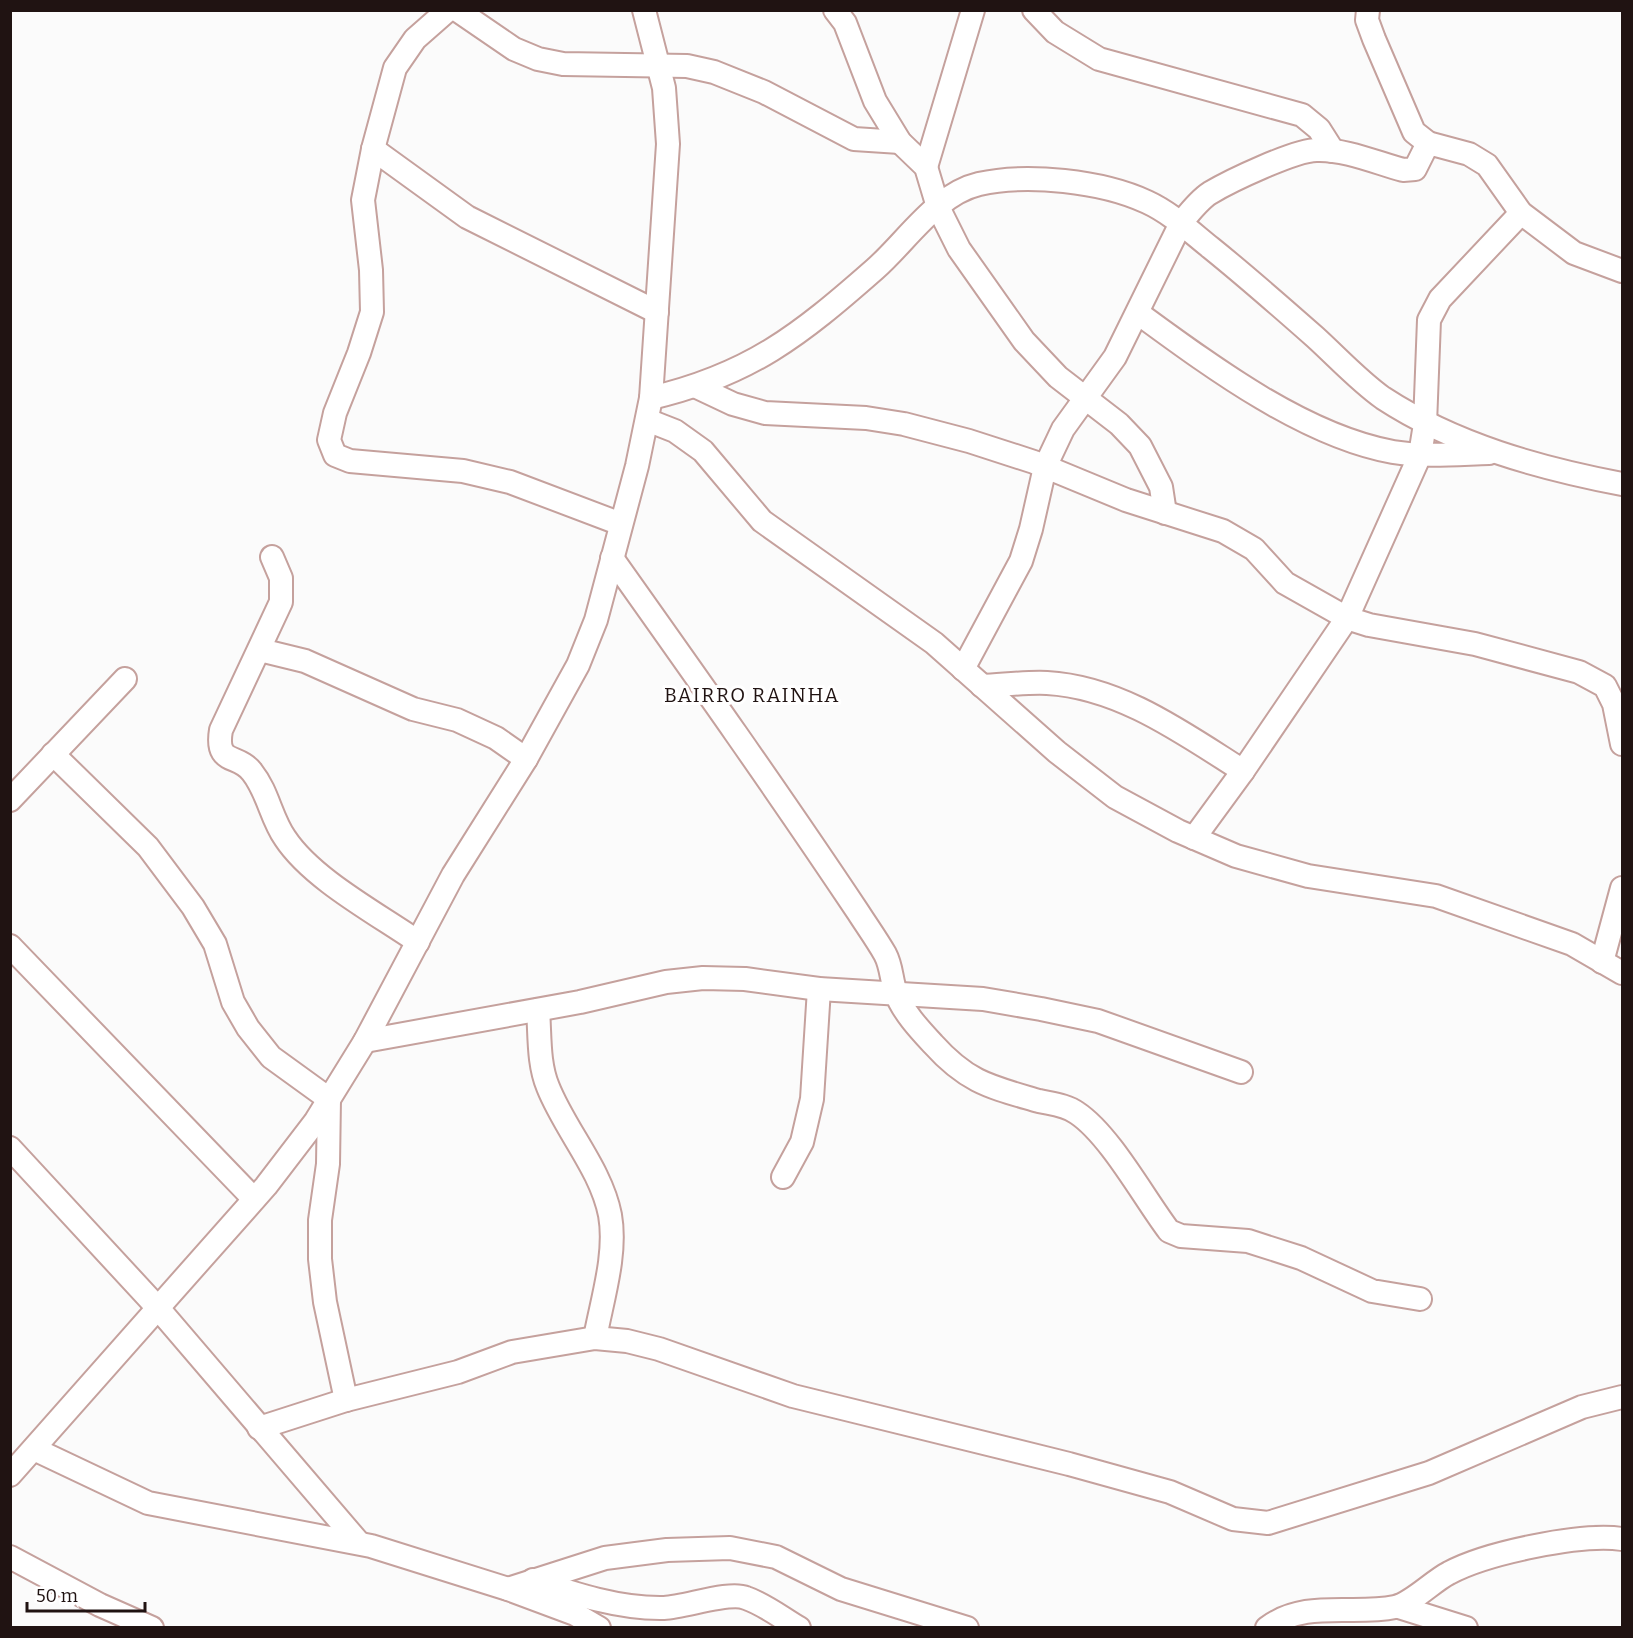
<svg xmlns="http://www.w3.org/2000/svg" width="1633" height="1638" font-family="Bitter,serif">
  <style>
    .lines { fill: none; stroke-linecap: round; stroke-linejoin: round }
    .minor-casing { stroke: #c5a19d; stroke-width: 26 }
    .minor { stroke: #fff; stroke-width: 22 }
    .labels { text-anchor: middle; stroke-width: 6; stroke-linejoin: round; paint-order: stroke }
    .quarter-label { font-size: 20px; letter-spacing: 1.5px; fill: #201312; stroke: #fff }
  </style>
  <rect width="100%" height="100%" fill="#fbfbfb"/>
  <g class="lines">
    <g class="minor-casing">
      <g id="minor">
        <polyline points="448,10 415,39 395,68 373,149 363,200 371,270 372,312 359,353 335,413 329,440 335,455 350,461 463,471 510,482 621,524"/>
        <polyline points="457,10 514,49 538,59 563,64 687,66 714,72 764,92 854,139 900,142"/>
        <polyline points="835,10 845,23 875,101 900,142 926,167 938,207 959,249 1024,341 1058,377 1119,424 1140,446 1161,487 1165,513"/>
        <polyline points="1034,10 1055,32 1099,59 1302,115 1319,129 1333,151"/>
        <polyline points="1368,10 1367,20 1374,39 1414,132 1428,143 1469,154 1487,165 1521,213 1574,253 1622,271"/>
        <polyline points="373,149 467,217 657,312"/>
        <polyline points="926,167 973,10"/>
        <path d="M1138 313C1209 365 1304 436 1393 452 1424 457 1457 454 1489 453"/>
        <polyline points="697,387 733,404 765,413 866,418 904,424 969,441 1034,462 1126,500 1223,531 1254,549 1285,583 1347,618 1369,625 1475,644 1579,672 1605,686 1614,704 1622,744"/>
        <path d="M651 398C750 375 800 335 875 269 906 242 936 194 979 184 1027 173 1102 181 1147 202 1171 213 1191 232 1211 248 1247 277 1281 307 1315 337 1337 357 1359 381 1383 398 1455 445 1539 468 1622 484"/>
        <polyline points="647,420 675,431 703,451 762,521 934,643 1057,752 1115,797 1178,831 1236,856 1308,876 1436,896 1572,944 1622,973"/>
        <path d="M272 557 281 578V602L221 730C215 766 238 753 252 772 268 792 271 818 285 838 312 879 376 913 418 942"/>
        <path d="M612 558C695 675 778 792 858 912 867 926 877 940 885 954 892 967 891 980 896 993 903 1012 920 1030 933 1044 968 1083 991 1087 1039 1101 1052 1104 1066 1105 1077 1113 1110 1135 1144 1198 1169 1231L1181 1236 1248 1241 1301 1258 1372 1291 1420 1299"/>
        <polyline points="260,650 305,661 413,709 457,720 496,738 526,759"/>
        <path d="M963 669 1021 561 1031 529 1045 467 1063 429 1115 357 1181 223C1189 213 1199 200 1210 193 1230 181 1295 150 1317 150 1345 149 1377 163 1403 170L1415 169 1428 143"/>
        <path d="M982 686C1004 685 1026 682 1047 683 1120 687 1183 733 1243 771"/>
        <polyline points="53,754 148,847 193,907 215,944 233,1002 248,1028 271,1057 329,1099 328,1164 320,1220 320,1259 325,1302 346,1400"/>
        <polyline points="10,800 125,679"/>
        <polyline points="1194,838 1243,771 1347,618 1420,455 1425,424 1429,320 1440,299 1521,213"/>
        <polyline points="10,946 254,1199"/>
        <polyline points="1602,962 1622,888"/>
        <path d="M538 1010C540 1035 538 1063 548 1087 565 1130 601 1169 610 1215 617 1254 602 1300 595 1338"/>
        <polyline points="365,1041 580,1002 666,982 703,978 745,979 819,989 983,999 1041,1009 1098,1021 1241,1072"/>
        <polyline points="10,1148 157,1307 359,1543"/>
        <polyline points="783,1177 802,1142 812,1099 819,989"/>
        <polyline points="259,1428 346,1400 458,1372 512,1352 595,1338 627,1341 659,1349 793,1396 1069,1464 1170,1492 1233,1519 1268,1523 1429,1473 1582,1407 1622,1397"/>
        <polyline points="34,1449 148,1503 371,1546 508,1589 575,1614 599,1628"/>
        <polyline points="10,1475 266,1186 315,1122 365,1041 453,875 526,759 578,665 596,620 637,466 651,398 668,144 664,88 644,10"/>
        <polyline points="10,1557 100,1605 152,1628"/>
        <path d="M533 1580C574 1594 620 1609 664 1608 686 1607 729 1591 746 1598 764 1604 782 1618 799 1628"/>
        <polyline points="508,1589 605,1558 667,1550 730,1548 776,1557 841,1589 967,1628"/>
        <polyline points="1399,1607 1466,1628"/>
        <path d="M1267 1628C1306 1599 1352 1616 1395 1607 1411 1604 1433 1581 1449 1573 1486 1553 1581 1533 1622 1539"/>
      </g>
    </g>
    <use href="#minor" class="minor"/>
  </g>
  <g class="labels">
    <g class="quarter-label">
      <text x="752" y="702">BAIRRO RAINHA</text>
    </g>
  </g>
  <rect width="1633" height="1638" fill="none" stroke="#201312" stroke-width="24"/>
  <path d="M27 1602v9h118v-9" fill="none" stroke="#201312" stroke-width="3"/>
  <text x="36" y="1602" font-size="18" fill="#201312" stroke="#ffffff" stroke-width="4.5" paint-order="stroke">50 m</text>
</svg>
